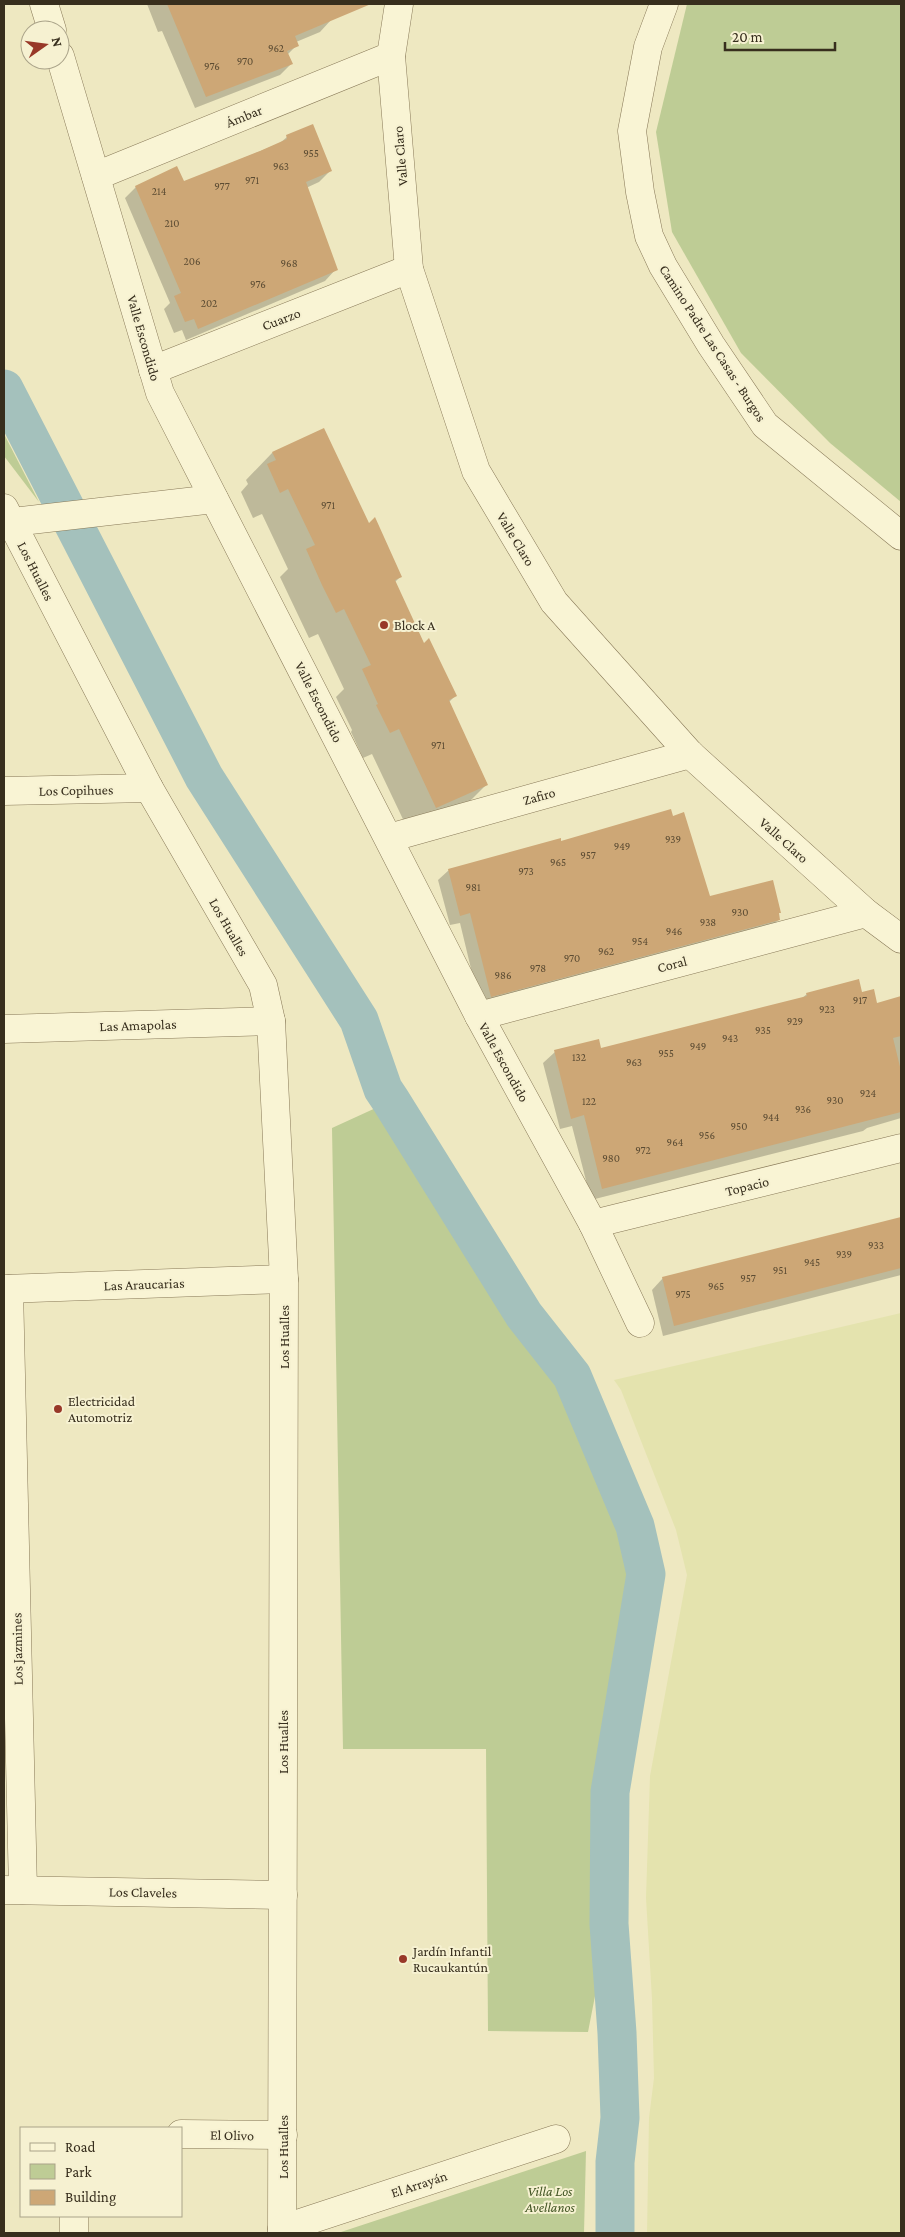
<svg xmlns="http://www.w3.org/2000/svg" width="905" height="2237" font-family="'Crimson Pro',serif">
  <style>
    .farmland { fill: #e4e3ae }
    .green { fill: #becc95 }
    .shadow { fill: #0003 }
    .lines { fill: none; stroke-linecap: round; stroke-linejoin: round }
    .canal { stroke: #a4c1bc; stroke-width: 39 }
    .building { fill: #cda776 }
    .street-casing { stroke: #887958; stroke-width: 29 }
    .street { stroke: #f9f4d4; stroke-width: 28 }
    .poi-dot { fill: #983828; stroke: #f6f1d1; stroke-width: 2 }
    .labels { text-anchor: middle; stroke-width: 4; stroke-linejoin: round; paint-order: stroke }
    .number-label { font-size: 11px; fill: #5c4c33 }
    .street-label { font-size: 14px; fill: #372e1d; stroke: #f6f1d1 }
    .poi-label { font-size: 14px; fill: #372e1d; stroke: #f6f1d1; text-anchor: start }
    .park-label { font-size: 14px; font-style: italic; fill: #415423; stroke: #f6f1d1 }
  </style>
  <rect width="100%" height="100%" fill="#eee8c1"/>
  <polygon class="farmland" points="901,1313 901,2233 647,2233 649,2118 654,2078 652,1999 646,1898 650,1776 687,1575 676,1530 621,1390 614,1380"/>
  <g class="green">
    <polygon points="687,4 901,4 901,502 830,443 741,353 672,232 656,132"/>
    <polygon points="4,434 39,502 4,456"/>
    <polygon points="391,1101 524,1315 572,1376 635,1526 646,1574 610,1792 609,1924 588,2032 488,2031 486,1749 343,1749 332,1128"/>
    <polygon points="586,2151 584,2233 338,2233"/>
  </g>
  <g class="shadow">
    <polygon points="147,4 335,4 327,11 331,20 320,32 296,42 297,45 287,55 291,64 280,75 195,108 162,31 158,32"/>
    <polygon points="287,137 330,171 319,182 306,188 336,269 325,281 186,340 182,330 174,333 164,309 170,303 125,198 136,187 183,183 280,143"/>
    <polygon points="323,430 368,525 401,576 395,582 424,645 455,696 449,702 487,784 460,811 410,834 372,754 363,758 351,732 352,730 336,697 344,689 318,634 309,638 280,577 288,569 262,514 253,518 241,492 248,484 246,480 272,453"/>
    <polygon points="560,842 710,897 779,919 769,930 480,1006 460,923 450,925 438,880 449,870"/>
    <polygon points="807,994 861,994 876,1005 901,997 901,1118 867,1128 863,1131 591,1200 572,1126 560,1129 543,1063 555,1052 600,1049 801,999"/>
    <polygon points="901,1218 901,1275 663,1336 652,1290 663,1278"/>
  </g>
  <g class="lines">
    <polyline class="canal" points="4,389 204,777 359,1020 383,1089 391,1101 524,1315 572,1376 635,1526 646,1574 610,1792 609,1924 617,2033 620,2118 615,2162 615,2233"/>
  </g>
  <g class="building">
    <polygon points="167,4 371,4 295,36 299,46 287,51 293,64 206,97"/>
    <polygon points="313,124 332,171 306,182 338,270 198,329 194,319 185,322 174,296 181,293 135,186 177,166 184,181 260,151 287,139 286,135"/>
    <polygon points="324,428 369,523 375,517 402,577 395,580 424,643 429,638 457,696 449,700 488,785 436,808 399,729 390,733 376,705 378,704 362,669 371,665 344,609 336,613 322,585 306,549 315,545 288,489 280,493 267,464 276,460 272,452"/>
    <polygon points="671,809 673,816 684,812 710,896 773,880 781,913 779,913 780,920 491,997 470,913 460,916 448,869 561,838 561,841"/>
    <polygon points="859,979 862,992 874,989 877,1003 901,996 901,1036 893,1038 901,1071 901,1112 602,1189 584,1115 571,1119 554,1050 599,1039 601,1048 807,996 806,993"/>
    <polygon points="901,1217 901,1268 674,1326 662,1277"/>
  </g>
  <g class="lines">
    <g class="street-casing">
      <g id="street">
        <polyline points="44,4 52,30"/>
        <polyline points="399,4 391,56 409,269 476,471 554,602 690,754 866,913 901,939"/>
        <polyline points="664,4 648,47 632,131 640,192 649,236 663,266 711,345 765,425 901,536"/>
        <polyline points="60,56 160,393 479,1016 593,1224 640,1323"/>
        <polyline points="96,176 391,56"/>
        <polyline points="153,370 409,269"/>
        <polyline points="4,508 149,788 263,985 271,1021 284,1279 282,2233"/>
        <polyline points="4,523 214,499"/>
        <polyline points="4,791 149,788"/>
        <polyline points="389,838 690,754"/>
        <polyline points="479,1016 866,913"/>
        <polyline points="4,1029 271,1021"/>
        <polyline points="593,1224 901,1148"/>
        <polyline points="4,1289 284,1279"/>
        <polyline points="9,1289 23,1890"/>
        <polyline points="4,1890 283,1895"/>
        <polyline points="181,2134 283,2135"/>
        <polyline points="74,2216 74,2233"/>
        <polyline points="282,2229 556,2139"/>
      </g>
    </g>
    <use href="#street" class="street"/>
  </g>
  <g class="poi-dot">
    <circle cx="384" cy="625" r="5"/>
    <circle cx="58" cy="1409" r="5"/>
    <circle cx="403" cy="1959" r="5"/>
  </g>
  <g class="labels">
    <g class="number-label">
      <text x="276" y="52">962</text>
      <text x="245" y="65">970</text>
      <text x="212" y="70">976</text>
      <text x="311" y="157">955</text>
      <text x="281" y="170">963</text>
      <text x="252" y="184">971</text>
      <text x="222" y="190">977</text>
      <text x="159" y="195">214</text>
      <text x="172" y="227">210</text>
      <text x="192" y="265">206</text>
      <text x="289" y="267">968</text>
      <text x="258" y="288">976</text>
      <text x="209" y="307">202</text>
      <text x="328" y="509">971</text>
      <text x="438" y="749">971</text>
      <text x="673" y="843">939</text>
      <text x="622" y="850">949</text>
      <text x="588" y="859">957</text>
      <text x="558" y="866">965</text>
      <text x="526" y="875">973</text>
      <text x="473" y="891">981</text>
      <text x="740" y="916">930</text>
      <text x="708" y="926">938</text>
      <text x="674" y="935">946</text>
      <text x="640" y="945">954</text>
      <text x="606" y="955">962</text>
      <text x="572" y="962">970</text>
      <text x="538" y="972">978</text>
      <text x="503" y="979">986</text>
      <text x="860" y="1004">917</text>
      <text x="827" y="1013">923</text>
      <text x="795" y="1025">929</text>
      <text x="763" y="1034">935</text>
      <text x="730" y="1042">943</text>
      <text x="698" y="1050">949</text>
      <text x="666" y="1057">955</text>
      <text x="579" y="1061">132</text>
      <text x="634" y="1066">963</text>
      <text x="868" y="1097">924</text>
      <text x="835" y="1104">930</text>
      <text x="589" y="1105">122</text>
      <text x="803" y="1113">936</text>
      <text x="771" y="1121">944</text>
      <text x="739" y="1130">950</text>
      <text x="707" y="1139">956</text>
      <text x="675" y="1146">964</text>
      <text x="643" y="1154">972</text>
      <text x="611" y="1162">980</text>
      <text x="876" y="1249">933</text>
      <text x="844" y="1258">939</text>
      <text x="812" y="1266">945</text>
      <text x="780" y="1274">951</text>
      <text x="748" y="1282">957</text>
      <text x="716" y="1290">965</text>
      <text x="683" y="1298">975</text>
    </g>
    <g class="street-label">
      <text transform="translate(244 116) rotate(-22)" y="5">Ámbar</text>
      <text transform="translate(400 156) rotate(-95)" y="5">Valle Claro</text>
      <text transform="translate(281 319) rotate(-21)" y="5">Cuarzo</text>
      <text transform="translate(144 338) rotate(74)" y="5">Valle Escondido</text>
      <text transform="translate(713 343) rotate(57)" y="5">Camino Padre Las Casas - Burgos</text>
      <text transform="translate(516 539) rotate(59)" y="5">Valle Claro</text>
      <text transform="translate(36 571) rotate(63)" y="5">Los Hualles</text>
      <text transform="translate(319 702) rotate(63)" y="5">Valle Escondido</text>
      <text transform="translate(76 790) rotate(-1)" y="5">Los Copihues</text>
      <text transform="translate(539 796) rotate(-16)" y="5">Zafiro</text>
      <text transform="translate(784 840) rotate(42)" y="5">Valle Claro</text>
      <text transform="translate(229 927) rotate(60)" y="5">Los Hualles</text>
      <text transform="translate(672 964) rotate(-15)" y="5">Coral</text>
      <text transform="translate(138 1025) rotate(-2)" y="5">Las Amapolas</text>
      <text transform="translate(504 1062) rotate(61)" y="5">Valle Escondido</text>
      <text transform="translate(747 1186) rotate(-14)" y="5">Topacio</text>
      <text transform="translate(144 1284) rotate(-2)" y="5">Las Araucarias</text>
      <text transform="translate(284 1337) rotate(-90)" y="5">Los Hualles</text>
      <text transform="translate(17 1649) rotate(-91)" y="5">Los Jazmines</text>
      <text transform="translate(283 1742) rotate(-90)" y="5">Los Hualles</text>
      <text transform="translate(143 1892) rotate(1)" y="5">Los Claveles</text>
      <text transform="translate(232 2135) rotate(1)" y="5">El Olivo</text>
      <text transform="translate(283 2147) rotate(-90)" y="5">Los Hualles</text>
      <text transform="translate(419 2184) rotate(-18)" y="5">El Arrayán</text>
    </g>
    <g class="poi-label">
      <text x="394" y="630">Block A</text>
      <text x="68" y="1406">Electricidad<tspan x="68" dy="16">Automotriz</tspan></text>
      <text x="413" y="1956">Jardín Infantil<tspan x="413" dy="16">Rucaukantún</tspan></text>
    </g>
    <g class="park-label">
      <text x="550" y="2196">Villa Los<tspan x="550" dy="16">Avellanos</tspan></text>
    </g>
  </g>
  <rect width="905" height="2237" fill="none" stroke="#372e1d" stroke-width="10"/>
  <rect x="20" y="2127" width="162" height="90" fill="#f6f1d1" stroke="#aaa389"/>
  <rect x="30" y="2143" width="25" height="8" fill="#f9f4d4" stroke="#aaa389"/>
  <text x="65" y="2152" font-size="15" fill="#372e1d">Road</text>
  <rect x="30" y="2164" width="25" height="15" fill="#becc95" stroke="#aaa389"/>
  <text x="65" y="2177" font-size="15" fill="#372e1d">Park</text>
  <rect x="30" y="2190" width="25" height="15" fill="#cda776" stroke="#aaa389"/>
  <text x="65" y="2202" font-size="15" fill="#372e1d">Building</text>
  <g transform="translate(45 45) rotate(76)"><circle r="24" fill="#f6f1d1" stroke="#aaa389"/>
  <path d="M0-4L9 19L0 12L-9 19Z" fill="#983828"/>
  <text y="-8" font-size="14" font-weight="bold" text-anchor="middle" fill="#372e1d">N</text>
  </g>
  <path d="M725 42v8h110v-8" fill="none" stroke="#372e1d" stroke-width="2.5"/>
  <text x="732" y="42" font-size="15" fill="#372e1d" stroke="#f6f1d1" stroke-width="4" paint-order="stroke">20 m</text>
</svg>
